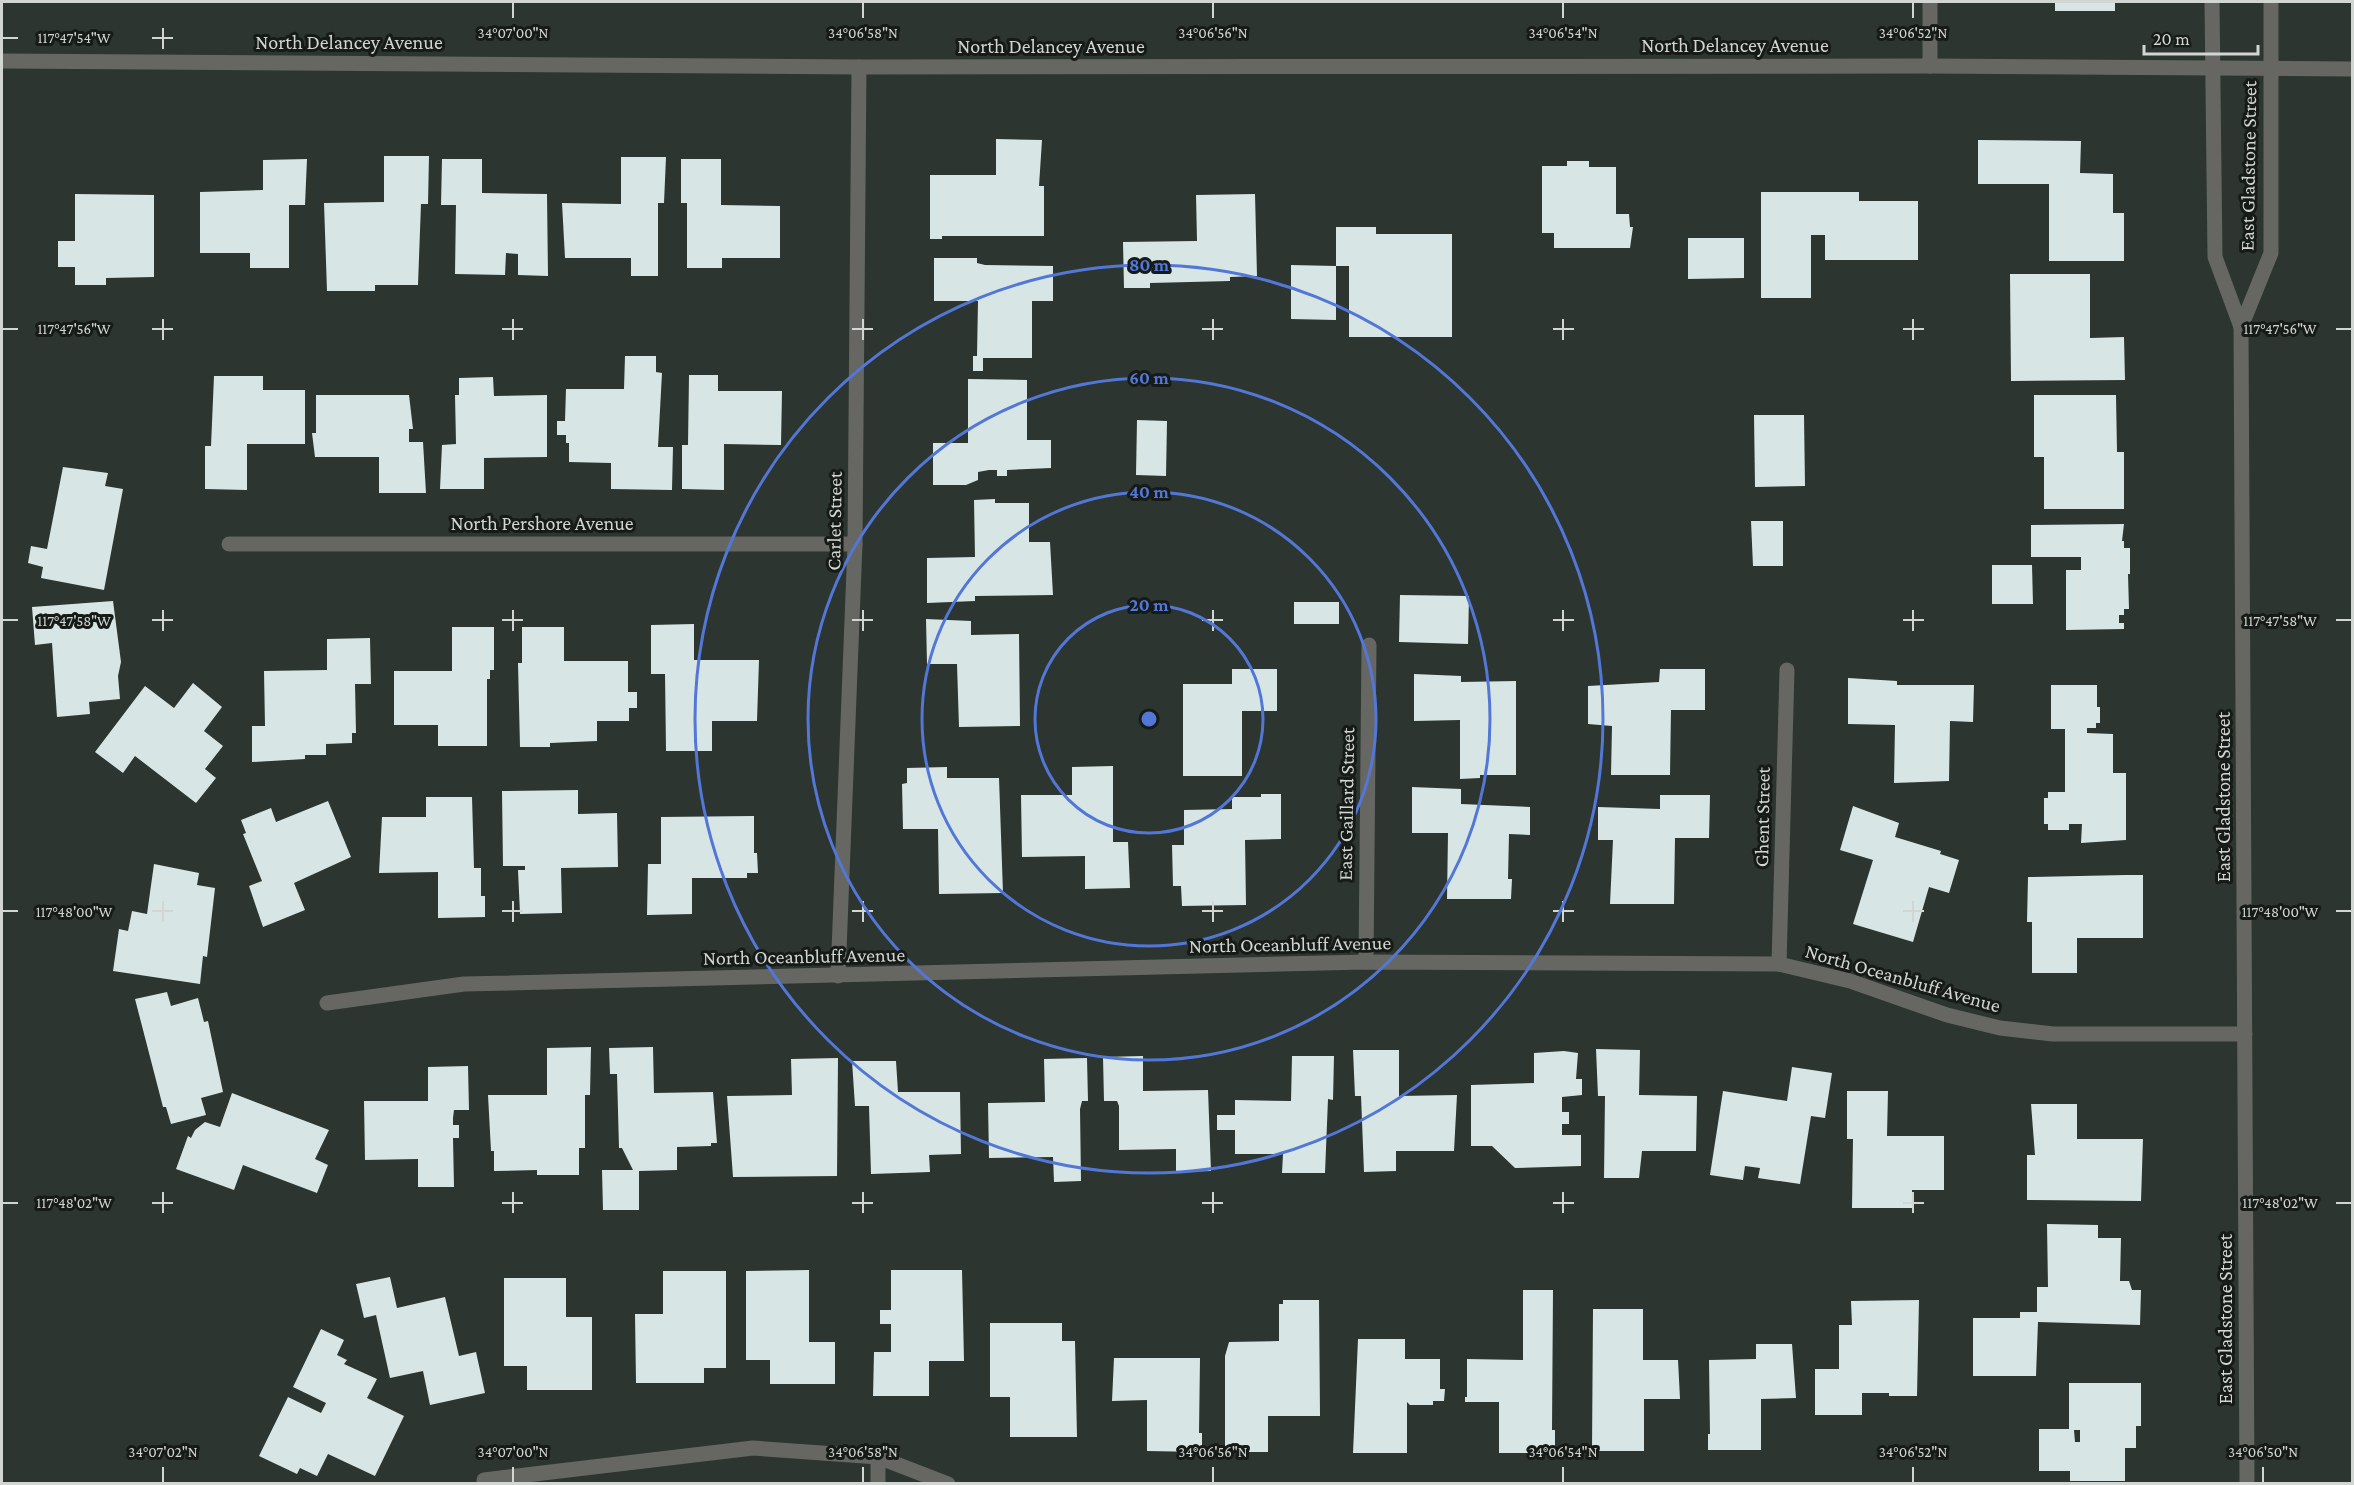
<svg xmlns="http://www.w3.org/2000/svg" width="2354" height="1485" font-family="'Crimson Pro',serif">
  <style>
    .building { fill: #d7e6e4; fill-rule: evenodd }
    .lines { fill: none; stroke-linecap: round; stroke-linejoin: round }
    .minor { stroke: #666763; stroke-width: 15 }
    .tertiary { stroke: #666763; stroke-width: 15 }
    .ticks { fill: none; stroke: #d1d6d2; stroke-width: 2 }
    .ring { fill: none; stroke: #5377d6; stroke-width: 3 }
    .labels { text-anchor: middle; stroke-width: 6; stroke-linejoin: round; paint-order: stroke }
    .street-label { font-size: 20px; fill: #d1d6d2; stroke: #171b18 }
    .ticks-label { font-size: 15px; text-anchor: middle; fill: #d1d6d2; stroke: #171b18; stroke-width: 6; stroke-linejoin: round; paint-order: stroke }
    .centre { fill: #5377d6; stroke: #171b18; stroke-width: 3 }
    .ring-label { font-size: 18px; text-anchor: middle; font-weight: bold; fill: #5377d6; stroke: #171b18; stroke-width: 6; stroke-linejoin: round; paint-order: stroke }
  </style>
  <rect width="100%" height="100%" fill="#2c352f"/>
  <g class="building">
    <rect x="2055" y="2" width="60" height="9"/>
    <polygon points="996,139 1042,140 1039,186 1044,186 1044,236 942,236 942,239 930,239 930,175 996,175"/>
    <polygon points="1978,140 2081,141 2080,173 2113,174 2113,213 2124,213 2124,261 2049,261 2049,184 1978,184"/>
    <polygon points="384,156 429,156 428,204 421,204 418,285 375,285 375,291 327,291 324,203 384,202"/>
    <polygon points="621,157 666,157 664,203 658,203 658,276 631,276 631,258 565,258 562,203 621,204"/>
    <polygon points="307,159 305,205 289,205 289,268 250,268 250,253 200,253 200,192 263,190 263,160"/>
    <polygon points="442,159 482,159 482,193 547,194 548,276 518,275 518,254 506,253 505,275 455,274 456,205 441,205"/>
    <polygon points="681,159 721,159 721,205 780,206 780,258 722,258 722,268 687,268 687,203 681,203"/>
    <polygon points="1567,161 1589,161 1589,167 1616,167 1616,214 1629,214 1630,227 1633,227 1630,248 1554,248 1554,233 1542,233 1542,166 1567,166"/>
    <polygon points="1761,192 1859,192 1859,201 1918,201 1918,260 1825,260 1825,235 1811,235 1811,298 1761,298"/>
    <polygon points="75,194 154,195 154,277 106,278 106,285 75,285 75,267 58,267 58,241 75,241"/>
    <polygon points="1255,194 1257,276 1230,277 1230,281 1150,283 1150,288 1124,288 1123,242 1197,241 1196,195"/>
    <polygon points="1336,227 1376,227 1376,234 1452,234 1452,337 1349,337 1349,266 1336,266 1336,320 1291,319 1291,265 1336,266"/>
    <polygon points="1688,238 1744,238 1744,278 1688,279"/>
    <polygon points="934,258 977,258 977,263 985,265 1053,266 1053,301 1032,301 1032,358 983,358 983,371 973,371 973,356 977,356 978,301 934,301"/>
    <polygon points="2010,274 2090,274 2090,338 2124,337 2125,380 2011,381"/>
    <polygon points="625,356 656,356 656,372 662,373 658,447 673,447 672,490 611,489 611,463 569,462 569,443 566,443 566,435 557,435 557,421 565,421 566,389 624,389"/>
    <polygon points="689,375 718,375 718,391 782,391 781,445 724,444 724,490 682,489 682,445 688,445"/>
    <polygon points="214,376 263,376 263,390 305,390 305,444 247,444 247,490 205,489 205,446 211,446"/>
    <polygon points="493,377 494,396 547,395 547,457 484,458 484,489 440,489 442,445 456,444 455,395 459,395 459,378"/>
    <polygon points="968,379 1027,380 1027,440 1051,440 1051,468 1007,470 1007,476 997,476 997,470 989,470 978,472 978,480 966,485 933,485 933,443 968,443"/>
    <polygon points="316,395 409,395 413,429 409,429 409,442 423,442 426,493 379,493 379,457 315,457 312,433 316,433"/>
    <polygon points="2034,395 2116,395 2117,452 2124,452 2124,509 2044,509 2044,457 2034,457"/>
    <polygon points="1754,415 1804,415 1805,486 1755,487"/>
    <polygon points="1137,420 1167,421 1166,476 1136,475"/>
    <polygon points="63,467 108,473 105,486 123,489 104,590 41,578 43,567 28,563 31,546 47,549"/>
    <polygon points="995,499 995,503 1029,503 1029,542 1050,542 1053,595 975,596 975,601 927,603 927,558 975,557 974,500"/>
    <polygon points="1751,521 1783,521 1783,566 1753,566"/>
    <polygon points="2124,524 2122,541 2124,541 2124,548 2130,548 2130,574 2128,574 2129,609 2124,609 2124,615 2119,615 2119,623 2124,623 2124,629 2066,630 2066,570 2081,570 2081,557 2031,557 2031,525"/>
    <polygon points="1992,565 2032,565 2033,604 1992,604"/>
    <polygon points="1400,595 1469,596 1468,644 1399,642"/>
    <polygon points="113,601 121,662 118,676 120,699 89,702 90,714 57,717 52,643 35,645 32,607"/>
    <rect x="1294" y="602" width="45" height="22"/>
    <polygon points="926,619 971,621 971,635 1019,634 1020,726 959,727 957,664 927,664"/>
    <polygon points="694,624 694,660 759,660 757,721 712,721 712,751 666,751 665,674 651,674 651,625"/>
    <polygon points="452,627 494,627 494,670 490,670 490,679 487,679 487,746 438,746 438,725 394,725 394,671 452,671"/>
    <polygon points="522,627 564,627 564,661 628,661 628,692 637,692 637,708 629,708 629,721 597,721 597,741 550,743 550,747 520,747 518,663 522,663"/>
    <polygon points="370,638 371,684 355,684 356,733 352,733 352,743 326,744 326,755 305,755 305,759 252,762 252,726 265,726 264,671 327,670 327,639"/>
    <polygon points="1232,669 1277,669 1277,711 1242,711 1242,776 1183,776 1183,684 1232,684"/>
    <polygon points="1660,669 1705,669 1705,710 1671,710 1670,775 1611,775 1612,726 1588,724 1588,686 1659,682"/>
    <polygon points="1414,674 1461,676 1461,682 1516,681 1516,775 1480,775 1480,778 1460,779 1460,720 1414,721"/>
    <polygon points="1848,678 1897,681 1897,685 1974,685 1973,722 1950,721 1949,781 1894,783 1895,725 1848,724"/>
    <polygon points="193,683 222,707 204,731 223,746 205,769 216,778 196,803 135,756 123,773 95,752 145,686 174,708"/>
    <polygon points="2051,685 2097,685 2097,707 2100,707 2100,723 2096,723 2096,728 2087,728 2087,733 2113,734 2113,773 2126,773 2126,840 2081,843 2082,824 2069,824 2069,830 2048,830 2048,824 2044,824 2044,798 2048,798 2048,792 2065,792 2065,729 2051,729"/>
    <polygon points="1113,766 1113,842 1128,842 1130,888 1085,889 1085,856 1022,857 1021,795 1072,795 1072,767"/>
    <polygon points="947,767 947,778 999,778 1003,893 939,894 938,829 903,829 902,784 907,783 907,768"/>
    <polygon points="1412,787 1461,789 1461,804 1530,807 1530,835 1509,834 1508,879 1512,879 1511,899 1447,899 1448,833 1412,833"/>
    <polygon points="578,790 578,814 617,813 618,867 561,868 562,913 520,914 518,870 525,870 525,866 503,866 502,791"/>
    <polygon points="1261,794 1281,794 1281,839 1245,840 1246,905 1182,906 1181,886 1173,886 1172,845 1184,845 1184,810 1232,809 1232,797 1261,797"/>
    <polygon points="1660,795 1710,795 1709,838 1675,838 1674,904 1610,904 1613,840 1598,840 1598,807 1660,809"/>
    <polygon points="426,797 472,797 474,868 481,868 481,896 485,896 485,917 438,918 438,872 379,873 382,817 426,817"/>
    <polygon points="328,801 351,857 294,883 305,910 263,927 249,886 262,881 243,834 246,833 241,820 271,808 276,822"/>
    <polygon points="1853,806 1899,823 1895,837 1941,851 1940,854 1959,860 1949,893 1929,887 1913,942 1853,924 1873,860 1840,850"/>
    <polygon points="754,816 754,853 757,853 758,873 747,873 747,878 692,878 692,914 647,915 648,864 661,864 661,817"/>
    <polygon points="154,864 199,873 197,885 215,888 207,957 203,956 200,984 113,971 119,929 128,931 132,911 147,914"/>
    <polygon points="2126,875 2143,875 2143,938 2077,938 2077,973 2032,973 2032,922 2027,922 2028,877"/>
    <polygon points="167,992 171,1006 198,998 204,1022 208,1021 223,1092 201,1098 206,1115 171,1124 166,1107 163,1107 135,999"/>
    <polygon points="591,1047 590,1095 585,1095 585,1148 579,1148 579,1175 537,1175 537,1170 494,1171 494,1151 491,1151 488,1095 547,1095 547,1048"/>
    <polygon points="653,1047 654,1093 713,1092 717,1143 711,1143 711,1146 677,1147 677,1170 639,1171 639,1210 603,1210 602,1170 633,1170 622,1148 619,1148 617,1074 610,1074 609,1048"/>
    <polygon points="1596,1049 1640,1050 1639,1095 1697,1096 1696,1151 1642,1151 1639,1178 1604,1178 1605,1096 1598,1096"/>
    <polygon points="1353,1050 1399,1050 1399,1096 1457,1095 1454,1151 1396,1151 1396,1171 1364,1172 1361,1096 1355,1096"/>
    <polygon points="1564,1051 1578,1053 1576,1079 1582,1079 1582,1095 1562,1097 1562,1112 1569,1112 1569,1124 1562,1124 1562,1135 1581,1135 1581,1166 1515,1168 1492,1146 1471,1146 1471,1085 1534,1083 1534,1053"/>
    <polygon points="1143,1056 1143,1091 1208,1090 1211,1171 1176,1172 1176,1149 1119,1150 1119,1106 1117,1101 1104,1101 1103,1057"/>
    <polygon points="1292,1056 1334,1056 1333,1100 1328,1099 1325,1173 1282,1173 1283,1154 1235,1154 1235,1130 1217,1130 1217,1115 1235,1115 1235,1100 1291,1101"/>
    <polygon points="838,1058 837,1176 733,1177 727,1096 792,1095 791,1059"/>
    <polygon points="1087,1058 1088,1101 1082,1101 1080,1109 1081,1181 1054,1182 1053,1157 989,1158 988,1103 1045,1102 1044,1059"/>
    <polygon points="852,1061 896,1061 898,1092 960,1092 961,1154 929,1155 930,1172 871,1174 869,1106 855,1106"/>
    <polygon points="468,1066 469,1110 454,1110 453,1118 453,1125 459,1125 459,1138 453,1138 454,1187 418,1187 418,1159 365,1160 364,1101 428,1101 428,1067"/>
    <polygon points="1792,1067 1832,1073 1825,1118 1811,1116 1800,1184 1758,1178 1760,1168 1745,1166 1743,1180 1710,1175 1723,1091 1787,1101"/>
    <polygon points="1847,1091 1888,1091 1887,1136 1944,1136 1944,1190 1912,1190 1912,1208 1852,1208 1853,1139 1847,1139"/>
    <polygon points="232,1093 329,1130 315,1159 328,1165 317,1193 243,1165 234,1190 176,1169 188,1136 191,1138 195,1130 205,1122 220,1127"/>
    <polygon points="2031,1104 2077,1104 2077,1139 2143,1139 2141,1201 2027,1200 2027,1155 2035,1155"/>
    <polygon points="2047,1224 2098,1225 2098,1238 2121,1238 2120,1281 2129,1281 2132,1290 2141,1290 2140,1325 2038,1322 2036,1376 1973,1376 1973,1318 2020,1318 2020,1312 2037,1312 2037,1287 2048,1287"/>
    <polygon points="809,1270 809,1342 835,1342 835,1384 770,1384 770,1360 746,1360 746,1271"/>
    <polygon points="891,1270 962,1270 964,1361 929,1361 929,1396 873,1396 874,1352 891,1352 891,1324 880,1324 880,1310 891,1310"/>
    <polygon points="663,1271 726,1271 726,1368 704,1368 704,1383 636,1383 635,1314 663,1314"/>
    <polygon points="390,1277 397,1308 445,1297 459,1356 476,1352 485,1393 430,1405 423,1371 390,1378 376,1315 364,1318 356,1284"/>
    <polygon points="504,1278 566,1278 566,1317 592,1317 592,1390 527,1390 527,1366 504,1366"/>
    <polygon points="1523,1290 1553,1290 1552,1430 1555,1430 1555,1453 1499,1453 1499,1402 1465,1402 1465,1397 1467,1397 1467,1359 1523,1360"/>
    <polygon points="1283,1300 1319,1300 1320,1416 1268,1416 1268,1452 1225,1452 1225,1356 1229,1342 1279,1341 1279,1304 1283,1304"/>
    <polygon points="1919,1300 1917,1396 1889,1396 1889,1393 1862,1393 1862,1415 1815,1415 1815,1369 1839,1369 1839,1325 1852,1325 1851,1301"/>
    <polygon points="1593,1309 1643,1309 1643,1360 1678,1360 1680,1399 1644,1399 1644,1451 1592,1451"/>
    <polygon points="990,1323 1062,1323 1062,1341 1075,1341 1077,1437 1010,1437 1010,1397 990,1397"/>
    <polygon points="321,1329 344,1340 337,1355 347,1360 344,1364 377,1379 367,1398 404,1416 375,1476 328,1454 317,1476 300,1468 297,1474 259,1456 288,1397 321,1413 326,1403 293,1387"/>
    <polygon points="1358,1339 1405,1339 1405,1359 1440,1359 1440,1389 1445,1389 1444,1401 1433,1401 1433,1405 1410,1405 1407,1402 1407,1453 1353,1453"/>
    <polygon points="1756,1344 1792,1344 1796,1398 1761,1399 1761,1450 1708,1450 1708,1434 1710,1434 1709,1360 1756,1359"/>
    <polygon points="1114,1358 1200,1358 1199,1433 1202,1433 1202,1452 1147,1451 1147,1400 1112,1401"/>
    <path d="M2069 1383H2141V1426H2136V1448H2125V1481H2070V1471H2039V1429H2069ZM2074 1430H2080V1442H2075Z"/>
  </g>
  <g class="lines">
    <g class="minor">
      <polyline points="2,61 859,67 1930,66 2352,69"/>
      <polyline points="1930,66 1930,2"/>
      <polyline points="229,544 855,544"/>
      <polyline points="1366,962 1369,645"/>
      <polyline points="1779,964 1787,670"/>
      <polyline points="838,976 855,544 859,67"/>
      <polyline points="327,1003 464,984 1366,962 1779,964 1850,981 1947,1015 2000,1028 2053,1034 2245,1034"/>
      <polyline points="484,1480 753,1448 878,1457 948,1484"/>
      <polyline points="878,1484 878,1457"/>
    </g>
    <g class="tertiary">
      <polyline points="2212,2 2215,257 2241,327 2247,1484"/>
      <polyline points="2241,327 2271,253 2271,2"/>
    </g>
  </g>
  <path class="ticks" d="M513 3V18M863 3V18M1213 3V18M1563 3V18M1913 3V18M163 28V49M3 38H18M152 38H173M163 319V340M513 319V340M863 319V340M1213 319V340M1563 319V340M1913 319V340M3 329H18M152 329H173M502 329H523M852 329H873M1202 329H1223M1553 329H1574M1903 329H1924M2336 329H2351M163 610V631M513 610V631M863 610V631M1213 610V631M1563 610V631M1913 610V631M3 620H18M152 620H173M502 620H523M852 620H873M1202 620H1223M1553 620H1574M1903 620H1924M2336 620H2351M163 901V922M513 901V922M863 901V922M1213 901V922M1563 901V922M1913 901V922M3 911H18M152 911H173M502 911H523M852 911H873M1202 911H1223M1553 911H1574M1903 911H1924M2336 911H2351M163 1192V1213M513 1192V1213M863 1192V1213M1213 1192V1213M1563 1192V1213M1913 1192V1213M3 1203H18M152 1203H173M502 1203H523M852 1203H873M1202 1203H1223M1553 1203H1574M1903 1203H1924M2336 1203H2351M163 1467V1482M513 1467V1482M863 1467V1482M1213 1467V1482M1563 1467V1482M1913 1467V1482M2263 1467V1482"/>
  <g class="ring">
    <circle cx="1149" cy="719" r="114"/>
    <circle cx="1149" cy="719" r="227"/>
    <circle cx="1149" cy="719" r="341"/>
    <circle cx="1149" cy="719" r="454"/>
  </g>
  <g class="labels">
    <g class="street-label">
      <text x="349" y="49">North Delancey Avenue</text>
      <text x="1735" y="52">North Delancey Avenue</text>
      <text x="1051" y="53">North Delancey Avenue</text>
      <text transform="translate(2248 166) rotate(-89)" y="7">East Gladstone Street</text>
      <text transform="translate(834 521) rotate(-89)" y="7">Carlet Street</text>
      <text x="542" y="530">North Pershore Avenue</text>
      <text transform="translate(2223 797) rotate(-90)" y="7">East Gladstone Street</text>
      <text transform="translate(1346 804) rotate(-89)" y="7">East Gaillard Street</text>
      <text transform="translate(1762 817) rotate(-89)" y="7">Ghent Street</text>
      <text transform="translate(1290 944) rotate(-1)" y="7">North Oceanbluff Avenue</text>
      <text transform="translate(804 956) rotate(-1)" y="7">North Oceanbluff Avenue</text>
      <text transform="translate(1903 978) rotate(16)" y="7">North Oceanbluff Avenue</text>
      <text transform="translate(2225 1319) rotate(-90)" y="7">East Gladstone Street</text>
    </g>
  </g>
  <g class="ticks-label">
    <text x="513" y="38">34°07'00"N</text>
    <text x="863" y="38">34°06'58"N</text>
    <text x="1213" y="38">34°06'56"N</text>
    <text x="1563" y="38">34°06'54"N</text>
    <text x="1913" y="38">34°06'52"N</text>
    <text x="74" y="43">117°47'54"W</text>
    <text x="2280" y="334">117°47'56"W</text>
    <text x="74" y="334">117°47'56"W</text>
    <text x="2280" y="626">117°47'58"W</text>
    <text x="74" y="626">117°47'58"W</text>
    <text x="2280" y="917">117°48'00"W</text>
    <text x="74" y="917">117°48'00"W</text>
    <text x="2280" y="1208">117°48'02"W</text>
    <text x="74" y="1208">117°48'02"W</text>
    <text x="163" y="1457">34°07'02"N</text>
    <text x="513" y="1457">34°07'00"N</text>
    <text x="863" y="1457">34°06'58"N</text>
    <text x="1213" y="1457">34°06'56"N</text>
    <text x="1563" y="1457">34°06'54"N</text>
    <text x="1913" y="1457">34°06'52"N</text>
    <text x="2263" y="1457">34°06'50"N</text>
  </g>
  <circle cx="1149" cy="719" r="9" class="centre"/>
  <g class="ring-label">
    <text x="1149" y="271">80 m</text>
    <text x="1149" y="384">60 m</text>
    <text x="1149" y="498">40 m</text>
    <text x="1149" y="611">20 m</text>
  </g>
  <rect width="2354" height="1485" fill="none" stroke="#d1d6d2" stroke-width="6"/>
  <path d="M2144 45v9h114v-9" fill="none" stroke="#d1d6d2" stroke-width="3"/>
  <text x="2153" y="45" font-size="18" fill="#d1d6d2" stroke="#171b18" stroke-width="4.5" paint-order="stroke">20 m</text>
</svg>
